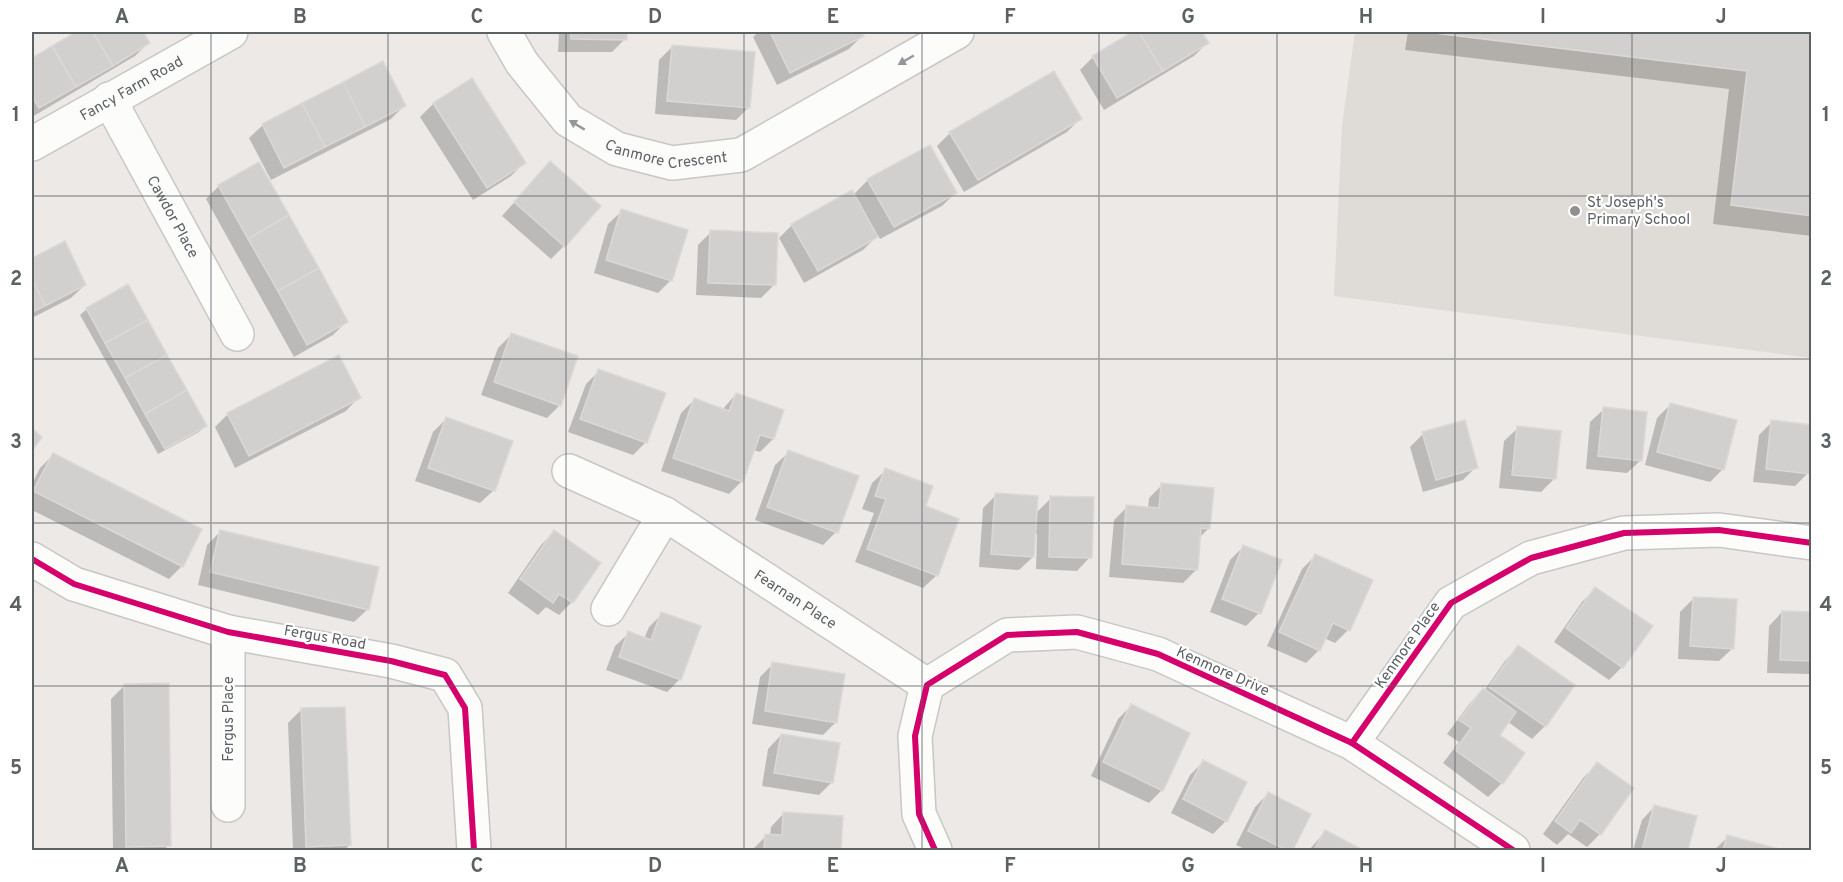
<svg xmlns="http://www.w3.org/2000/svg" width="1843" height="882" font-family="Overpass,sans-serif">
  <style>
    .education { fill: #dfdbd6 }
    .shadow { fill: #0003 }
    .building { fill: #d2d0cf; stroke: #dbd8d6; stroke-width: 1.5 }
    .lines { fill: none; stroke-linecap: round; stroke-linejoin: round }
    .minor-casing { stroke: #c8c7c6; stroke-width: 36 }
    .minor { stroke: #fcfcfb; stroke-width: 33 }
    .cycleway-casing { stroke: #fff; stroke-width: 10 }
    .cycleway { stroke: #d6006c; stroke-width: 6 }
    .oneway { fill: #949799 }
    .grid { fill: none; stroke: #5c6164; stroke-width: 1.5; stroke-opacity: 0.55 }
    .poi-dot { fill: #8e9192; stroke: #fff; stroke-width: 2 }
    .labels { text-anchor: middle; stroke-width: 4.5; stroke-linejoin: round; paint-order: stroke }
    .street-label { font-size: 15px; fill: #5c6164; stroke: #fff }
    .poi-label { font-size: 15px; fill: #5c6164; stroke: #fff; text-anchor: start }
    .neatline { fill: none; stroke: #5c6164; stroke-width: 2 }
    .grid-label { font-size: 20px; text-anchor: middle; font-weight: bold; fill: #5c6164 }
  </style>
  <rect width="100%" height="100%" fill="#ece9e6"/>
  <polygon class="education" points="1355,32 1811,32 1811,358 1334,296 1342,126"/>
  <g class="shadow">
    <polygon points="80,32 141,32 148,43 135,56 32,117 32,60"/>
    <polygon points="559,32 625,32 625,39 612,52 558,52"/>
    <polygon points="759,32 860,32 862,36 849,49 777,85 753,37"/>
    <polygon points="1135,32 1200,32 1207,43 1194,56 1104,110 1080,70 1093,57"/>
    <polygon points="1408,32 1812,32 1812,236 1713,224 1729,89 1405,50"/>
    <polygon points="672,47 749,107 736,120 655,114 659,60"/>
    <polygon points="472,80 524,163 511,176 473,200 420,117 433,104"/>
    <polygon points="404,106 391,119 271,180 249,138 263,125"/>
    <polygon points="1080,119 1067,132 964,192 937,146 950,133"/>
    <polygon points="537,177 564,246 551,259 502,216"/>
    <polygon points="868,180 955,193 942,206 880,239 878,235 863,250 804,283 779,238 792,225 853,195"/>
    <polygon points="219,186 347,321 333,335 294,357 206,199"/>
    <polygon points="622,211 671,280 658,293 594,273 608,224"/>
    <polygon points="711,232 774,285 761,298 696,295 698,245"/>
    <polygon points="64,243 85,285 71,298 32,318 32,260"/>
    <polygon points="87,309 205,426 199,432 158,454 80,315"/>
    <polygon points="511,335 560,405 547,418 481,395 498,348"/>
    <polygon points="599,371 646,442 633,455 568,432 586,384"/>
    <polygon points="736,394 773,439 760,452 753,450 742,481 729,494 661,471 681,413 694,400 722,410"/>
    <polygon points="359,397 346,411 235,468 215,427 228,414"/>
    <polygon points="1670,405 1723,469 1710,482 1645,465 1657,418"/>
    <polygon points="1604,409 1641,460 1627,473 1586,469 1590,422"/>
    <polygon points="446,419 494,490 480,503 415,481 433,432"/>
    <polygon points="1772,422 1812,426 1808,473 1795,486 1753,482 1759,435"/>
    <polygon points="1518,428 1554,479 1541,492 1499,488 1504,441"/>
    <polygon points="1423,434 1476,467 1463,480 1423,492 1410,447"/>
    <polygon points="789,452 836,532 823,545 755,520 775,465"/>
    <polygon points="53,455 182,566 169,579 32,510 32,484 40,468"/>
    <polygon points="886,470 924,506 937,575 923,588 855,562 874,513 862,509 872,483"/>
    <polygon points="1162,485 1209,528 1199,538 1196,570 1183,583 1109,577 1114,520 1127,507 1148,509 1149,498"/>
    <polygon points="996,495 1036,513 1051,498 1090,557 1077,571 1036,569 1037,534 1034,534 1033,557 1019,570 979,567 983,508"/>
    <polygon points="220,532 368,609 354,622 198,585 207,545"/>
    <polygon points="554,532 572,602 559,615 546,607 538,615 508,593 541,545"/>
    <polygon points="1243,547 1259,613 1246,626 1210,612 1230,560"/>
    <polygon points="1315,556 1348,630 1335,643 1324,638 1319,650 1306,663 1267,646 1302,569"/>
    <polygon points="1595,589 1622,667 1609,680 1554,642 1582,602"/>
    <polygon points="1693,599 1733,648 1719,661 1678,659 1680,612"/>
    <polygon points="1782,612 1812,614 1812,672 1809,674 1767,673 1769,626"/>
    <polygon points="662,614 680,679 667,692 606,670 615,646 629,633 644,639 649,627"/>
    <polygon points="1518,647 1545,726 1532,739 1508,722 1498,736 1523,753 1502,783 1488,797 1443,763 1459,742 1447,734 1470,703 1483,690 1484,691 1505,661"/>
    <polygon points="773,664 836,722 823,735 752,724 760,677"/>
    <polygon points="124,686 169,845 164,850 113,850 111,699"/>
    <polygon points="1131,706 1162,790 1149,803 1091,776 1118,719"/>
    <polygon points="301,710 350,845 344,850 293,850 288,723"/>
    <polygon points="781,735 832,782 819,795 762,786 768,749"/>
    <polygon points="1203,762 1226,821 1213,834 1171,813 1190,775"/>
    <polygon points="1597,764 1600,834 1587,847 1568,834 1557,845 1543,834 1584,777"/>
    <polygon points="1268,794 1309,815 1292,850 1247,850 1236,845 1255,807"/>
    <polygon points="1655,806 1695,817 1686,850 1633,850 1642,820"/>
    <polygon points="784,813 842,817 840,850 752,850 766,836 770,836 771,827"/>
    <polygon points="1325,832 1360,850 1309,850"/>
    <polygon points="1728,837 1781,850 1714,850"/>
  </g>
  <g class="building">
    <polygon points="76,32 93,32 113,66 76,87 52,46"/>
    <polygon points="93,32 143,32 150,43 113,66"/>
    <polygon points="571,32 627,32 627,40 571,39"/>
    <polygon points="770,32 861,32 864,36 790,73"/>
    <polygon points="1132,32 1139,32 1163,71 1117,98 1092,56"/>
    <polygon points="1139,32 1202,32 1209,43 1163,71"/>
    <polygon points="1426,32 1812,32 1812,216 1731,205 1747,71"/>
    <polygon points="672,45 755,52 750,108 667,101"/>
    <polygon points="52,46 76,87 39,108 32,96 32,58"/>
    <polygon points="383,61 406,106 365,127 343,82"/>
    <polygon points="1054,71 1082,119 978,180 949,132"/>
    <polygon points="472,78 526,163 487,188 433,103"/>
    <polygon points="343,82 365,127 325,147 302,103"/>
    <polygon points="302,103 325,147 284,168 262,124"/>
    <polygon points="930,145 957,193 894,227 867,179"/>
    <polygon points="550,161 601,206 565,247 514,202"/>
    <polygon points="259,162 289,215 248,239 218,185"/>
    <polygon points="852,190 878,237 818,271 791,224"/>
    <polygon points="621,209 688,230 672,281 606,260"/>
    <polygon points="289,215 319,268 278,291 248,239"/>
    <polygon points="710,230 778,233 776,285 708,283"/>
    <polygon points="65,241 86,285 45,306 32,278 32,258"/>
    <polygon points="319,268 348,322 307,345 278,291"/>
    <polygon points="32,278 45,306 32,312"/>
    <polygon points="128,284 148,320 105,343 86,308"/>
    <polygon points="148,320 167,355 125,378 105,343"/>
    <polygon points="511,333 578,356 561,406 494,382"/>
    <polygon points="167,355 187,390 145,414 125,378"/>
    <polygon points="339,355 361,398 249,456 227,413"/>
    <polygon points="598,369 666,393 647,443 580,419"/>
    <polygon points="187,390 207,426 165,449 145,414"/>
    <polygon points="736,393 784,410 774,439 760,435 743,482 673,458 694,398 729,411"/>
    <polygon points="1670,403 1737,420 1724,470 1657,452"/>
    <polygon points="1603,407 1647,412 1642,461 1598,456"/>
    <polygon points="446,417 513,441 495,491 428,468"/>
    <polygon points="1465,420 1478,468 1436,480 1422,432"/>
    <polygon points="1771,420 1812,425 1810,474 1766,469"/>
    <polygon points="1517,426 1561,431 1556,479 1512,475"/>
    <polygon points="32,428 42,437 32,451"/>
    <polygon points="788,450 859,476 838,533 767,507"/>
    <polygon points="53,453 202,529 183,567 33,491"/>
    <polygon points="885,468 933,486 926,506 959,519 938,576 867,549 886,499 875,496"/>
    <polygon points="1161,483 1214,488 1210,529 1201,528 1198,570 1122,564 1126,505 1159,508"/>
    <polygon points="995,493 1038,496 1034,557 991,554"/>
    <polygon points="1050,496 1094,497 1092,558 1049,557"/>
    <polygon points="220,530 379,567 369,610 210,572"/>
    <polygon points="554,530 601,563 573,603 559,594 553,603 520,579"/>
    <polygon points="1243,545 1282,560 1261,614 1222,599"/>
    <polygon points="1315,554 1373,580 1350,631 1333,623 1320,651 1279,632"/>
    <polygon points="1595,587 1653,626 1623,668 1566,628"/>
    <polygon points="1693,597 1737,599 1734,649 1690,646"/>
    <polygon points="1782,611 1812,612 1812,661 1780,660"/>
    <polygon points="661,612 701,626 681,680 619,657 628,631 651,640"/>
    <polygon points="1518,645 1575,685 1546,727 1489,687"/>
    <polygon points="772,662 845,674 837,723 765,711"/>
    <polygon points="169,683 171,846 126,847 124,684"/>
    <polygon points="1483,688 1516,712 1500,735 1525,753 1503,784 1455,750 1471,728 1459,720"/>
    <polygon points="1131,704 1190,733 1163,791 1103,762"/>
    <polygon points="345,707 351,845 306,847 301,708"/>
    <polygon points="781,734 840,743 833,783 774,773"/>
    <polygon points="1203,760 1247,782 1227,822 1183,799"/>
    <polygon points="1597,762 1634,788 1601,835 1580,820 1571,833 1555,821"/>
    <polygon points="1268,792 1311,814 1293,850 1286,850 1248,831"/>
    <polygon points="1654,805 1697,816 1688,850 1642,850"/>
    <polygon points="783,812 843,816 841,850 764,850 765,834 782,835"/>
    <polygon points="1325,830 1363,850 1314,850"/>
    <polygon points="1727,835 1783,850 1723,850"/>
  </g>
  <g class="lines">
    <g class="minor-casing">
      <g id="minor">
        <path id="s1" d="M504 32 522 63 568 120 617 149 672 163 741 155 957 32"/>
        <path id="s2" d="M109 99 237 334"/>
        <path id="s3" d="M32 144 231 32"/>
        <path id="s4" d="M569 471 665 514 927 685"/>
        <polyline points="32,559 74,584 228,632 391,661 445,675 465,708 474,850"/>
        <polyline points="608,609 665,514"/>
        <polyline points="228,632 228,805"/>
        <polyline points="1352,743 1451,603 1531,558 1624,533 1719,530 1812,543"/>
        <polyline points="935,850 919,814 915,736 927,685 1007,635 1077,632 1158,654 1352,743 1513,850"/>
      </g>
    </g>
    <use href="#minor" class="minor"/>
    <g class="cycleway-casing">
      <g id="cycleway">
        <polyline points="32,559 74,584 228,632 391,661 445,675 465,708 474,850"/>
        <polyline points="1352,743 1451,603 1531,558 1624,533 1719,530 1812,543"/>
        <polyline points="935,850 919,814 915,736 927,685 1007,635 1077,632 1158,654 1352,743 1513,850"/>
      </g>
    </g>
    <use href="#cycleway" class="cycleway"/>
  </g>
  <defs><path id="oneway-solid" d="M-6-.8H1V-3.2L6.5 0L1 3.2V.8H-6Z" transform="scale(1.5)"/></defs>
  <g class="oneway">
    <use href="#oneway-solid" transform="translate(906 60) rotate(150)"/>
    <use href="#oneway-solid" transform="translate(577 125) rotate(-149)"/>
  </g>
  <path class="grid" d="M211 32V850M388 32V850M566 32V850M744 32V850M922 32V850M1099 32V850M1277 32V850M1455 32V850M1632 32V850M32 196H1812M32 359H1812M32 523H1812M32 686H1812"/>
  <circle class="poi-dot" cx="1575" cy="211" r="6"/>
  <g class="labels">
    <g class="street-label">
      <text dy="5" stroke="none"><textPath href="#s3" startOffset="114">Fancy Farm Road</textPath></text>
      <text dy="5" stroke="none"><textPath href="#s1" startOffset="216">Canmore Crescent</textPath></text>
      <text dy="5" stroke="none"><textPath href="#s2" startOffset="134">Cawdor Place</textPath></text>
      <text dy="5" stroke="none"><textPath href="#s4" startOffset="261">Fearnan Place</textPath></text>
      <text transform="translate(325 637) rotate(10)" y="5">Fergus Road</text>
      <text transform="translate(1407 645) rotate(-55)" y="5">Kenmore Place</text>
      <text transform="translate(1223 671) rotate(24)" y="5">Kenmore Drive</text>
      <text transform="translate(228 719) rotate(-90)" y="5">Fergus Place</text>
    </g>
    <g class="poi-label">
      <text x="1587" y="207">St Joseph's<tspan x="1587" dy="17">Primary School</tspan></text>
    </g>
  </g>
  <rect width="1843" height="882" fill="none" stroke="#ffffff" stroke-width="66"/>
  <rect x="33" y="33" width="1777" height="816" class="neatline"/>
  <g class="grid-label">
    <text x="122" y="23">A</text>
    <text x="300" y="23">B</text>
    <text x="477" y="23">C</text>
    <text x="655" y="23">D</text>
    <text x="833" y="23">E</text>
    <text x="1010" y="23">F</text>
    <text x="1188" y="23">G</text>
    <text x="1366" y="23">H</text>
    <text x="1543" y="23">I</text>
    <text x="1721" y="23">J</text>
    <text x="16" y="121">1</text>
    <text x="1826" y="121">1</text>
    <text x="16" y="285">2</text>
    <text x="1826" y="285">2</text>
    <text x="16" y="448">3</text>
    <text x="1826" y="448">3</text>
    <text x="16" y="611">4</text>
    <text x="1826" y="611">4</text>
    <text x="16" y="774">5</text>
    <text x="1826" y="774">5</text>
    <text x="122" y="872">A</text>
    <text x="300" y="872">B</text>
    <text x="477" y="872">C</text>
    <text x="655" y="872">D</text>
    <text x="833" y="872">E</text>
    <text x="1010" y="872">F</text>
    <text x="1188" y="872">G</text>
    <text x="1366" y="872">H</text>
    <text x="1543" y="872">I</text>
    <text x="1721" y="872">J</text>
  </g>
</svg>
